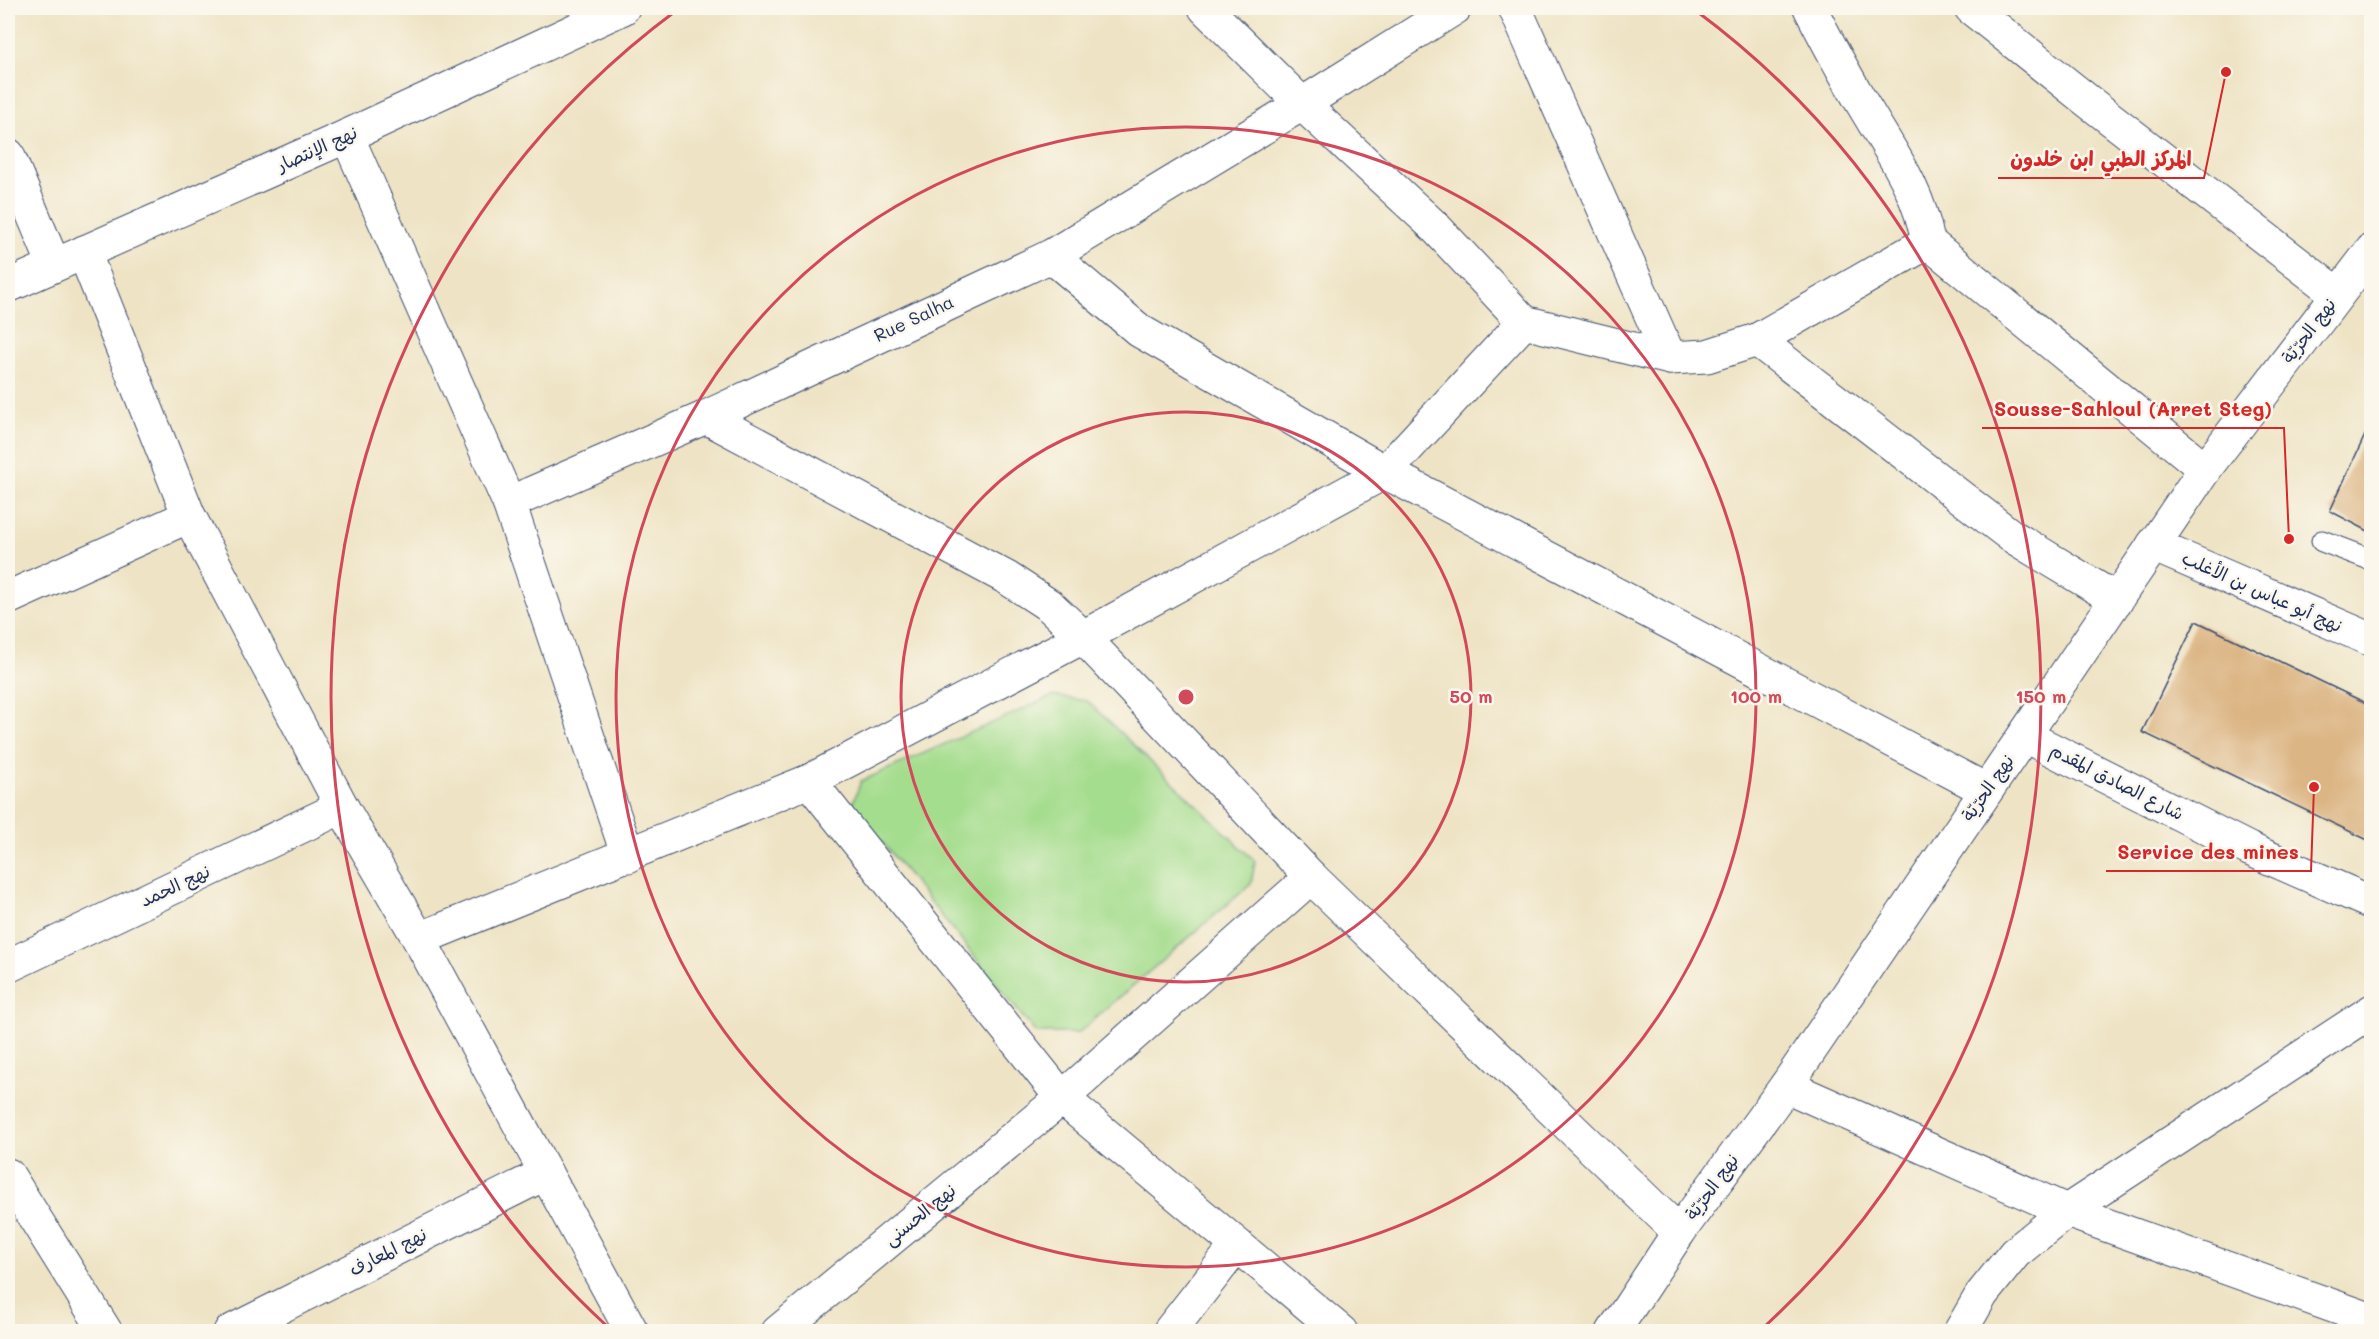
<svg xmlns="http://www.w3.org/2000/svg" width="2379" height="1339" font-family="Mali,'Playpen Sans Arabic',sans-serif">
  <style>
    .green { fill: #a5dd8e; stroke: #608676; stroke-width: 1.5 }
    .building { fill: #dcb584 }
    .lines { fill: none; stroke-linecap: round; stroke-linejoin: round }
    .lane-casing { stroke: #3b4a6d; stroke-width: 23 }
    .street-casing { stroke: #3b4a6d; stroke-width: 35 }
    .secondary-casing { stroke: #3b4a6d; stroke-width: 35 }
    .lane { stroke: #fff; stroke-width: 21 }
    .street { stroke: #fff; stroke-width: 33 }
    .secondary { stroke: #fff; stroke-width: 33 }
    .ring { fill: none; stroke: #d1495b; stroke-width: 3 }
    .labels { text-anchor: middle; stroke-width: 5; stroke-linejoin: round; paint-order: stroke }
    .street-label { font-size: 18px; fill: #1b2f5e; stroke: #fbf7ec }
    .centre { fill: #d1495b; stroke: #fbf7ec; stroke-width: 3 }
    .ring-label { font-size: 18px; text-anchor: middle; font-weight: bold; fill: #d1495b; stroke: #fbf7ec; stroke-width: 5; stroke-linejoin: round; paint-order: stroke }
    .leader { fill: none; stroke: #d62828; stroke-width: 2 }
    .callout-dot { fill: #d62828; stroke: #fbf7ec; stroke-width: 2 }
    .callout-label { font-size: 20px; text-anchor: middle; font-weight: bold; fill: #d62828; stroke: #fbf7ec; stroke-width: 5; stroke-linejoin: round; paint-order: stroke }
  </style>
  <rect width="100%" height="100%" fill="#fbf7ec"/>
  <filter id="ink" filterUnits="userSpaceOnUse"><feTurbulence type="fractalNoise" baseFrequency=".0167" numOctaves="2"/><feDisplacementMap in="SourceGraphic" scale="12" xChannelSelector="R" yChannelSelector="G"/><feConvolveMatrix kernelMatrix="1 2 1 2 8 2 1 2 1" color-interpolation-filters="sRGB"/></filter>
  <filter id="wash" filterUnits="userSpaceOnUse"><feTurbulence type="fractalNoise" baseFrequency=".008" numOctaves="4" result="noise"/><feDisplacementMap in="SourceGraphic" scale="24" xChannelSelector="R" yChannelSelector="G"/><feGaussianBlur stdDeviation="1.35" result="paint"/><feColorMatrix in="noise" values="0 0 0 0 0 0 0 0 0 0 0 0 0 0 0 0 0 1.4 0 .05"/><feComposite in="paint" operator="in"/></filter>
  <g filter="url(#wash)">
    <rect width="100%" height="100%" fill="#eee3c4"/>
    <polygon class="green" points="1053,696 1087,701 1255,861 1251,884 1078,1033 1036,1033 852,805 861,781"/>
    <g id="blocks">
      <g class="building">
        <polygon points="2372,420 2372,533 2330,511"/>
        <polygon points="2196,621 2372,706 2372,842 2142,732"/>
      </g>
    </g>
  </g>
  <g filter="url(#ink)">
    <use href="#blocks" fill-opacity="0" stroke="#3b4a6d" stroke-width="1.5"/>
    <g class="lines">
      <g class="lane-casing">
        <polyline id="lane" points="2322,541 2372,560"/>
      </g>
      <g class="street-casing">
        <g id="street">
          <polyline points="1205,8 1302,104 1435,227 1524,322 1670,358 1707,356 1757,340 1928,242"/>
          <polyline points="1515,8 1670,358"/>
          <path d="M1810 8C1828 43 1847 79 1868 113 1894 157 1919 191 1928 242L2205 469"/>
          <polyline points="1971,8 2089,102 2337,294"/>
          <polyline points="347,136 509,503 628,856"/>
          <polyline points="8,155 54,265"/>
          <polyline points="84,252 189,516 342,807 419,939 632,1332"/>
          <polyline points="1051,256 1140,331 1385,472 1986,790"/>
          <polyline points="8,286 347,136 623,8"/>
          <polyline points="1757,340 2010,535 2117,600"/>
          <polyline points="706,417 1007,578 1050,606 1083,637 1311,877 1679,1232"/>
          <polyline points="509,503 706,417 1051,256 1302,104 1455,8"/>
          <polyline points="2153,545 2372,640"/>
          <polyline points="8,598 189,516"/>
          <polyline points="809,781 1062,1098 1341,1332"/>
          <polyline points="419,939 809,781 1083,637 1385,472 1524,322"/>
          <polyline points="8,966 342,807"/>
          <polyline points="1786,1086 2067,1211 2372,1320"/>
          <polyline points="8,1175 106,1332"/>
          <polyline points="230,1332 546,1173"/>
          <polyline points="778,1332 1062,1098 1311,877"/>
          <polyline points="1169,1332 1237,1245"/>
          <polyline points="1960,1332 1982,1294 2015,1253 2067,1211 2372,1011"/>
        </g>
      </g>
      <g class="secondary-casing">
        <g id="secondary">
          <polyline points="2025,736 2249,849 2372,903"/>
          <polyline points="1613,1332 1679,1232 1786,1086 2205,469 2372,250"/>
        </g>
      </g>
      <use href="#lane" class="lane"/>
      <use href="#street" class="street"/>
      <use href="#secondary" class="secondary"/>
    </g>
  </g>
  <g class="ring">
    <circle cx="1186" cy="697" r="285"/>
    <circle cx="1186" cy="697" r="570"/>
    <path d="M608 1327A855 855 0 0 1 677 10M1695 10A855 855 0 0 1 1764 1327"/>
  </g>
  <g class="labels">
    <g class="street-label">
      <text transform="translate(317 149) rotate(-24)" y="6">نهج الإنتصار</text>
      <text transform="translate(914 319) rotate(-25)" y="6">Rue Salha</text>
      <text transform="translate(2309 331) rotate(-53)" y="6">نهج الحرّيّة</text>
      <text transform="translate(2262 592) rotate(24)" y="6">نهج أبو عباس بن الأغلب</text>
      <text transform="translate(2117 782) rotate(27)" y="6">شارع الصادق المقدم</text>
      <text transform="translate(1988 788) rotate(-55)" y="6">نهج الحرّيّة</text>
      <text transform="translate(175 886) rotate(-25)" y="6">نهج الحمد</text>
      <text transform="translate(1712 1187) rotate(-54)" y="6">نهج الحرّيّة</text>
      <text transform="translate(920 1215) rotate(-39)" y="6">نهج الحسنى</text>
      <text transform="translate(388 1252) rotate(-27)" y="6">نهج المعارف</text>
    </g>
  </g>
  <circle cx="1186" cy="697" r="9" class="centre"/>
  <g class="ring-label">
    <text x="1471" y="703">50 m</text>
    <text x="1756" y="703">100 m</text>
    <text x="2041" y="703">150 m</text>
  </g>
  <path class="leader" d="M2226 72L2204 178H1998M2289 539L2284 428H1982M2314 787L2311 871H2106"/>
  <g class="callout-dot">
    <circle cx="2226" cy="72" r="6"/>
    <circle cx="2289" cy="539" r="6"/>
    <circle cx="2314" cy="787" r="6"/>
  </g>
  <g class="callout-label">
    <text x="2101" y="166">المركز الطبي ابن خلدون</text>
    <text x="2133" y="416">Sousse-Sahloul (Arret Steg)</text>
    <text x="2208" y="859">Service des mines</text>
  </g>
  <rect width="2379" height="1339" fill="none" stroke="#fbf7ec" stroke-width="30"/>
</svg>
